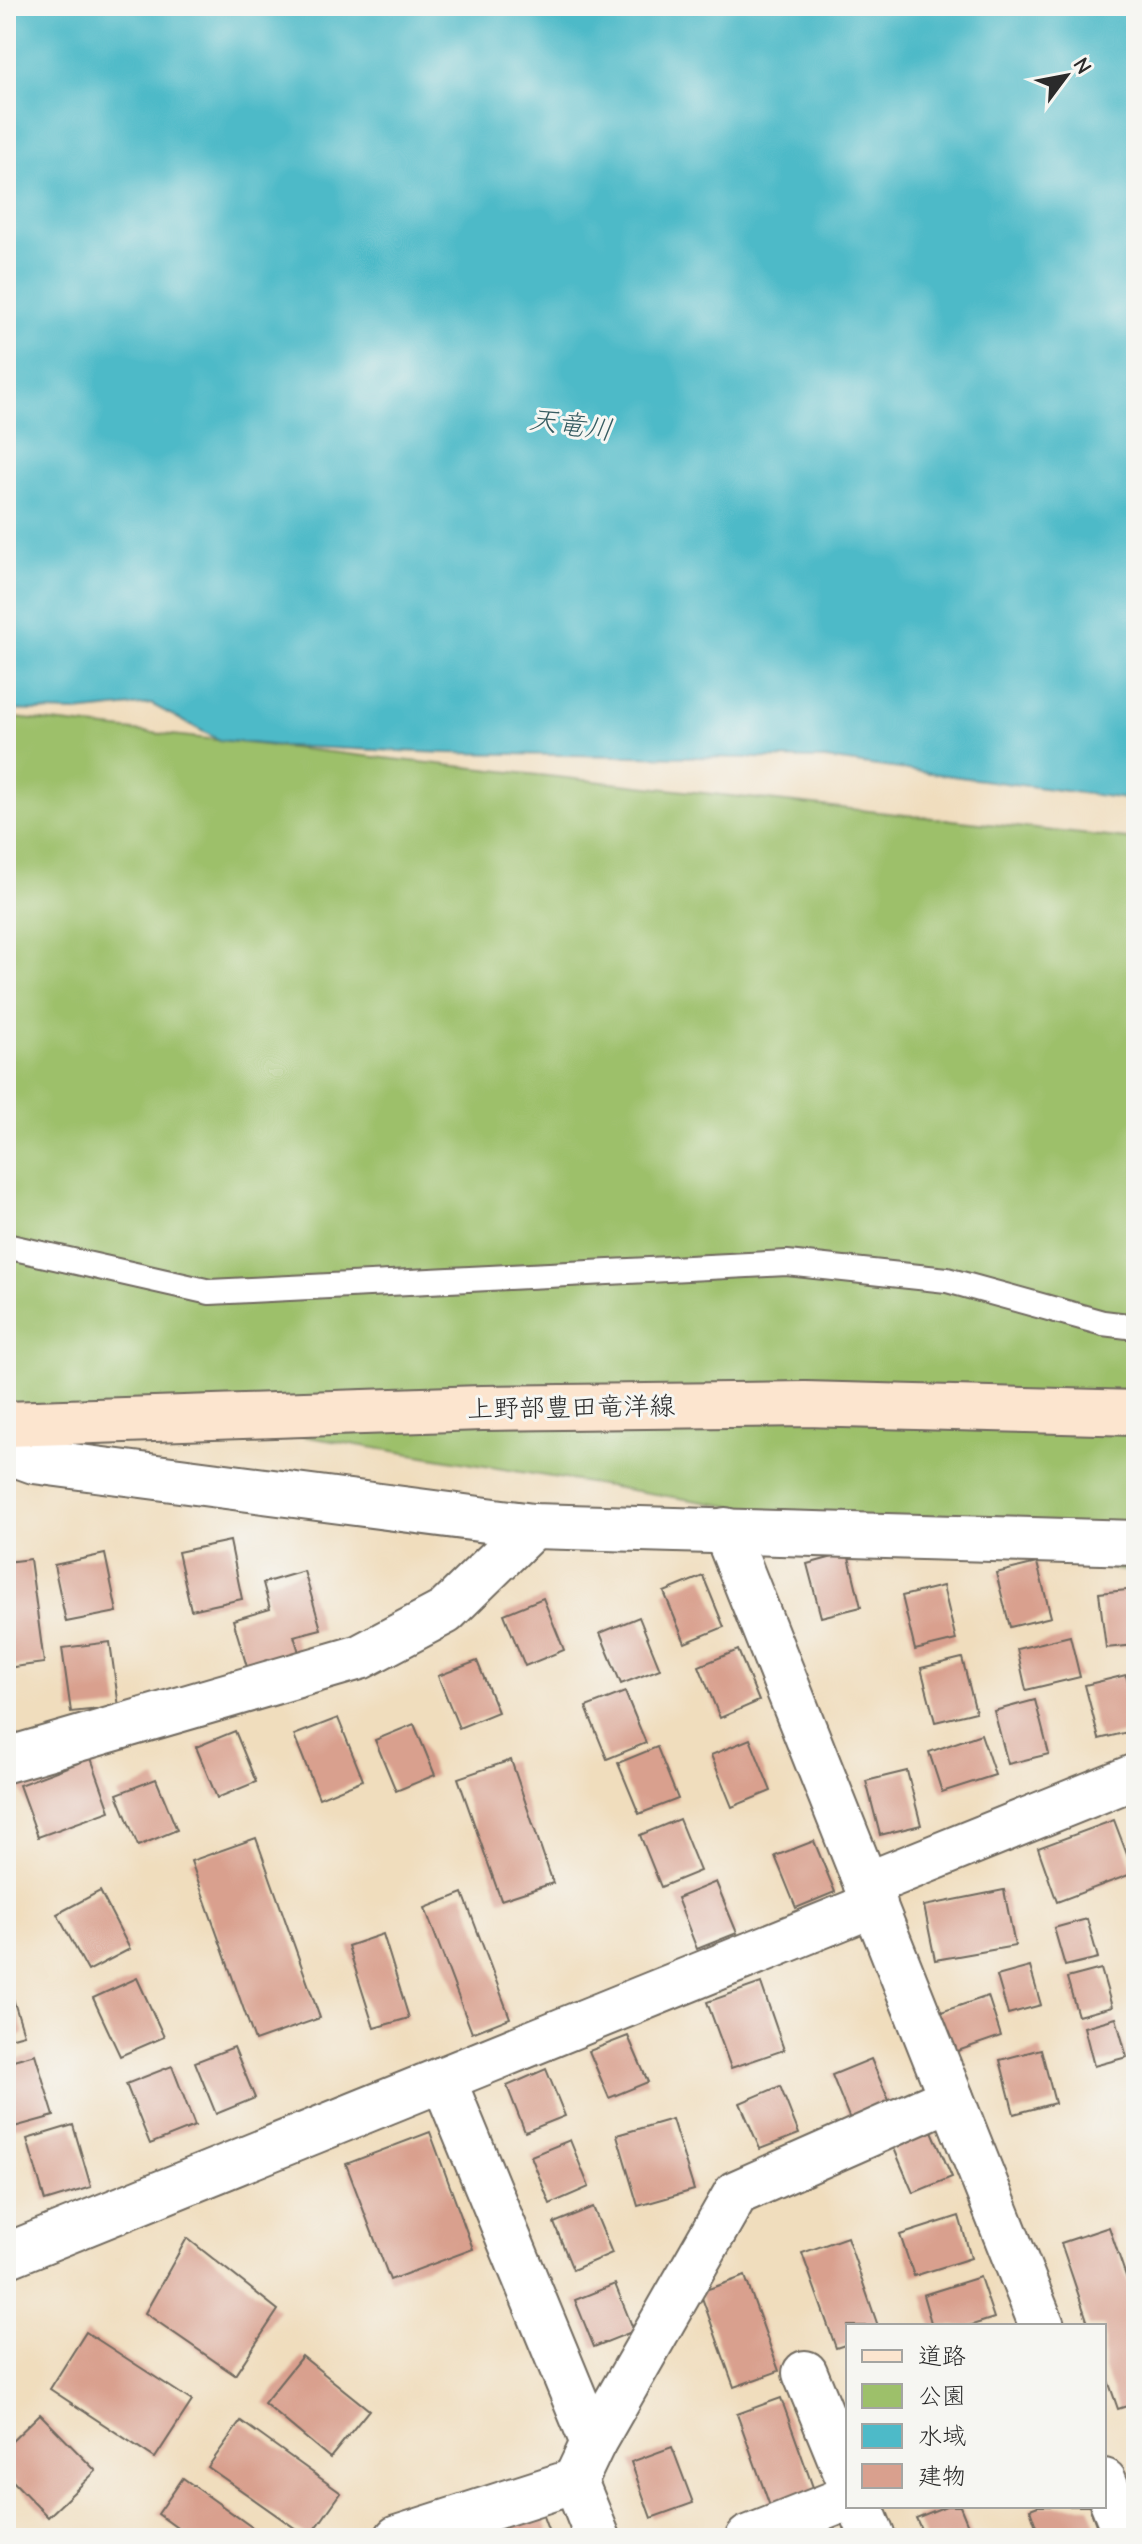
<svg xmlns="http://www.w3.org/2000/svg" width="1142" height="2544" font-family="'Comic Neue','Klee One',sans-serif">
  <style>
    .green { fill: #9dc06a; stroke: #64764a; stroke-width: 2 }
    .water { fill: #4dbac8; stroke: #3c727a; stroke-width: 2 }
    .building { fill: #d9a08e }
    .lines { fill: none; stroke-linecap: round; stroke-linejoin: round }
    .service-casing { stroke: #70695e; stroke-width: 28 }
    .minor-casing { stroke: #70695e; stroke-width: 48 }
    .secondary-casing { stroke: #70695e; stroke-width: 48 }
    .service { stroke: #fff; stroke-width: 24 }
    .minor { stroke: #fff; stroke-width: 44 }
    .secondary { stroke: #fce5cf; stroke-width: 44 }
    .labels { text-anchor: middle; stroke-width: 6; stroke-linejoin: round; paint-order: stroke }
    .street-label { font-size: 26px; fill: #2b2b2b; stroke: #f6f6f2 }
    .water-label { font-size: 28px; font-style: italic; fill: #375d62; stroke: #f6f6f2 }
  </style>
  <rect width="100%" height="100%" fill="#f6f6f2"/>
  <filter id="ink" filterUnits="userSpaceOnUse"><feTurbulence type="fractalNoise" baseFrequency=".0125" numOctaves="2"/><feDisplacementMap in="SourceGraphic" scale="16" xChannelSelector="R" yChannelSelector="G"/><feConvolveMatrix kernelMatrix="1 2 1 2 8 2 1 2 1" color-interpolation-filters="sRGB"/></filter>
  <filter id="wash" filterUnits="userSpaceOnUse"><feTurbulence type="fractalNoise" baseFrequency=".006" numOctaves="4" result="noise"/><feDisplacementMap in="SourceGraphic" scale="32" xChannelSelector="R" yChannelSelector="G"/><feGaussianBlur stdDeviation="1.8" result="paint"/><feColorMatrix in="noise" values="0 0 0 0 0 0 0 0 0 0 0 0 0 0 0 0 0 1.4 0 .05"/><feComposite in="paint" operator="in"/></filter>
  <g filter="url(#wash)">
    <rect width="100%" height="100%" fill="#f0ddbd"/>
    <polygon class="green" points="6,717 1136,840 1136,1573 192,1418 6,1445"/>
    <polygon class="water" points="6,6 1136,6 1136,741 1125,799 825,759 445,753 282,746 219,740 151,704 76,712 6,710"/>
    <g id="blocks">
      <g class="building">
        <polygon points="230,1541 242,1599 191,1610 178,1552"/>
        <polygon points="848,1553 861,1607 821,1617 807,1564"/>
        <polygon points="105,1554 117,1612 66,1622 54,1565"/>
        <polygon points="30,1559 44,1663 6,1668 6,1562"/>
        <polygon points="1037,1563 1051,1617 1010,1627 996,1573"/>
        <polygon points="304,1571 321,1629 294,1636 302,1662 250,1677 233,1620 270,1609 263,1583"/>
        <polygon points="703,1576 724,1627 685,1643 664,1592"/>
        <polygon points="943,1586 956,1640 915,1650 902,1596"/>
        <polygon points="1136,1589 1136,1645 1106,1648 1099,1593"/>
        <polygon points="543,1598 564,1650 525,1666 504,1614"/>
        <polygon points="639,1617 660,1669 621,1684 600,1633"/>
        <polygon points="1070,1636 1080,1677 1026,1690 1017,1649"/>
        <polygon points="110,1642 119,1707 71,1712 62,1648"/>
        <polygon points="738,1650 759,1701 720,1718 699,1666"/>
        <polygon points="962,1658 976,1712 935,1722 921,1668"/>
        <polygon points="477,1661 498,1712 459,1728 438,1676"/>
        <polygon points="1126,1675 1136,1714 1136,1730 1099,1739 1085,1685"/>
        <polygon points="625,1692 646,1743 607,1759 586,1707"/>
        <polygon points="1035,1700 1049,1754 1008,1764 994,1711"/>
        <polygon points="338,1718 363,1780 319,1798 294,1735"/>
        <polygon points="414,1724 435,1775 396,1791 375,1740"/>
        <polygon points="235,1731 256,1782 217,1798 196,1747"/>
        <polygon points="981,1734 995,1775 942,1792 929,1752"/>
        <polygon points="750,1739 771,1791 732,1807 711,1755"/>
        <polygon points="657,1747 678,1799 639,1814 618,1763"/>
        <polygon points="91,1758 110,1811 38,1837 19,1785"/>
        <polygon points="511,1760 553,1883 501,1900 458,1778"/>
        <polygon points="907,1771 921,1825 880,1835 866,1781"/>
        <polygon points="156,1779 177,1830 138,1846 117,1794"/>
        <polygon points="679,1819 700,1871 661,1887 640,1835"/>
        <polygon points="1114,1820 1134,1873 1057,1902 1038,1848"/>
        <polygon points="256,1838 320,2018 255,2041 191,1861"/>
        <polygon points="814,1841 835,1892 796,1908 775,1856"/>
        <polygon points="716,1882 737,1933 697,1949 677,1898"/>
        <polygon points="1004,1890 1015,1946 935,1960 924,1906"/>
        <polygon points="100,1891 130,1949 88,1971 57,1914"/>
        <polygon points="463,1893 510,2018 472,2033 425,1908"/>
        <polygon points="1087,1919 1098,1958 1065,1966 1054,1928"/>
        <polygon points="383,1934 409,2018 374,2028 348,1946"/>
        <polygon points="1030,1967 1041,2005 1008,2014 997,1976"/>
        <polygon points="1101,1969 1112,2007 1078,2016 1067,1978"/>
        <polygon points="6,1976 24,2034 6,2039"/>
        <polygon points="137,1978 164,2037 120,2056 93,1998"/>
        <polygon points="761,1983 784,2050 731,2068 707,2002"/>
        <polygon points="988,1996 1001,2036 949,2054 935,2014"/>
        <polygon points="1116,2018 1127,2057 1094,2066 1084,2027"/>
        <polygon points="628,2036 648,2082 609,2098 589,2051"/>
        <polygon points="234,2047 255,2098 216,2114 195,2062"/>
        <polygon points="1041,2049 1055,2103 1014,2114 1000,2060"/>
        <polygon points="35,2054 54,2116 7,2129 6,2062"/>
        <polygon points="871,2059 891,2105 851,2122 832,2075"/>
        <polygon points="172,2066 195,2126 150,2144 126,2084"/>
        <polygon points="546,2069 565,2116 525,2132 507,2086"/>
        <polygon points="780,2086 799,2134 760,2149 740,2103"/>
        <polygon points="672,2119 694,2190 638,2206 617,2135"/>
        <polygon points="73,2125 91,2187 45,2201 27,2139"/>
        <polygon points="932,2131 952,2177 913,2193 893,2146"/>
        <polygon points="430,2132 473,2249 390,2280 346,2164"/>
        <polygon points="570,2140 589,2187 550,2204 531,2156"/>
        <polygon points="593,2207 612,2253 573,2270 554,2223"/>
        <polygon points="959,2216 971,2258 914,2276 900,2235"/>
        <polygon points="1109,2227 1136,2305 1136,2403 1118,2409 1104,2369 1104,2326 1089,2326 1061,2243"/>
        <polygon points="847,2237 878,2326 848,2326 848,2344 836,2348 802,2253"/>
        <polygon points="187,2238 278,2310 235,2375 145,2313"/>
        <polygon points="745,2276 779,2371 734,2387 700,2292"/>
        <polygon points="980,2277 994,2318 969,2326 932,2326 923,2295"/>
        <polygon points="615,2284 634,2331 594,2347 575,2300"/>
        <polygon points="86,2332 192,2401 155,2458 50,2389"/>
        <polygon points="302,2356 369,2410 330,2458 264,2403"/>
        <polygon points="781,2398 815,2493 771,2509 737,2414"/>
        <polygon points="40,2414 96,2471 48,2517 6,2474 6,2447"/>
        <polygon points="241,2421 341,2493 309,2538 208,2467"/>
        <polygon points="672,2447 693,2503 651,2518 631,2462"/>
        <polygon points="183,2478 267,2538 191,2538 158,2514"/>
        <polygon points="537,2500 551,2538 504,2538 495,2514"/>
        <polygon points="946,2506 960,2506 973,2538 925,2538 916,2518"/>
        <polygon points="1038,2506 1089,2506 1101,2538 1040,2538 1030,2509"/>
      </g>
    </g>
  </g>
  <g filter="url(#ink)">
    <use href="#blocks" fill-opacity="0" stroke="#70695e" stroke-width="2"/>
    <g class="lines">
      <g class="service-casing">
        <polyline id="service" points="6,1246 210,1292 787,1263 947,1280 1103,1323 1136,1327"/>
      </g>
      <g class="minor-casing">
        <g id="minor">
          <polyline points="6,1451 34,1461 533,1526 1136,1543"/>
          <polyline points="725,1530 1042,2326"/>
          <polyline points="6,1760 360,1657 445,1612 533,1526"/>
          <polyline points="866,1885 1136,1776"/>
          <polyline points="443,2079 593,2443"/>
          <polyline points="6,2256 875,1904"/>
          <polyline points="805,2373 848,2478"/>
          <polyline points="575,2481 593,2443 736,2193 951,2098"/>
          <polyline points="1104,2481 1127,2538"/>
          <polyline points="860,2506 873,2538"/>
          <polyline points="397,2538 575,2481 598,2538"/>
          <polyline points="748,2538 848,2498"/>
        </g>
      </g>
      <g class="secondary-casing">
        <polyline id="secondary" points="6,1424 482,1408 805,1404 1136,1413"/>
      </g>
      <use href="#service" class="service"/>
      <use href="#minor" class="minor"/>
      <use href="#secondary" class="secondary"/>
    </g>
  </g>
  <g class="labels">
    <g class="street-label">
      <text transform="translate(571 1407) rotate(-1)" y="9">上野部豊田竜洋線</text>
    </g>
    <g class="water-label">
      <text transform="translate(571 424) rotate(8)" y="10">天竜川</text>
    </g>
  </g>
  <rect width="1142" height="2544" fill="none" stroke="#f6f6f2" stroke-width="32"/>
  <rect x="846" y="2324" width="260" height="184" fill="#f6f6f2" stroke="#a5a5a2" stroke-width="2"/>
  <rect x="862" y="2350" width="40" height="12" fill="#fce5cf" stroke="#a5a5a2" stroke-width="2"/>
  <text x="918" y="2364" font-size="24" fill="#2b2b2b">道路</text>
  <rect x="862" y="2384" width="40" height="24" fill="#9dc06a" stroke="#a5a5a2" stroke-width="2"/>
  <text x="918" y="2404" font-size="24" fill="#2b2b2b">公園</text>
  <rect x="862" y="2424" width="40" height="24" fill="#4dbac8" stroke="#a5a5a2" stroke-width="2"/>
  <text x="918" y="2444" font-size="24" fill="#2b2b2b">水域</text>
  <rect x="862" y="2464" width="40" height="24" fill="#d9a08e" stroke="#a5a5a2" stroke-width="2"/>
  <text x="918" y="2484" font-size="24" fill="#2b2b2b">建物</text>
  <g transform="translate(1066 76) rotate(58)" stroke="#f6f6f2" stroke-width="6" paint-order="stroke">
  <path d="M0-6L14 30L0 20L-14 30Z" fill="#2b2b2b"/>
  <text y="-12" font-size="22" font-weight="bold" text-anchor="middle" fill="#2b2b2b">N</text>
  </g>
</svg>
